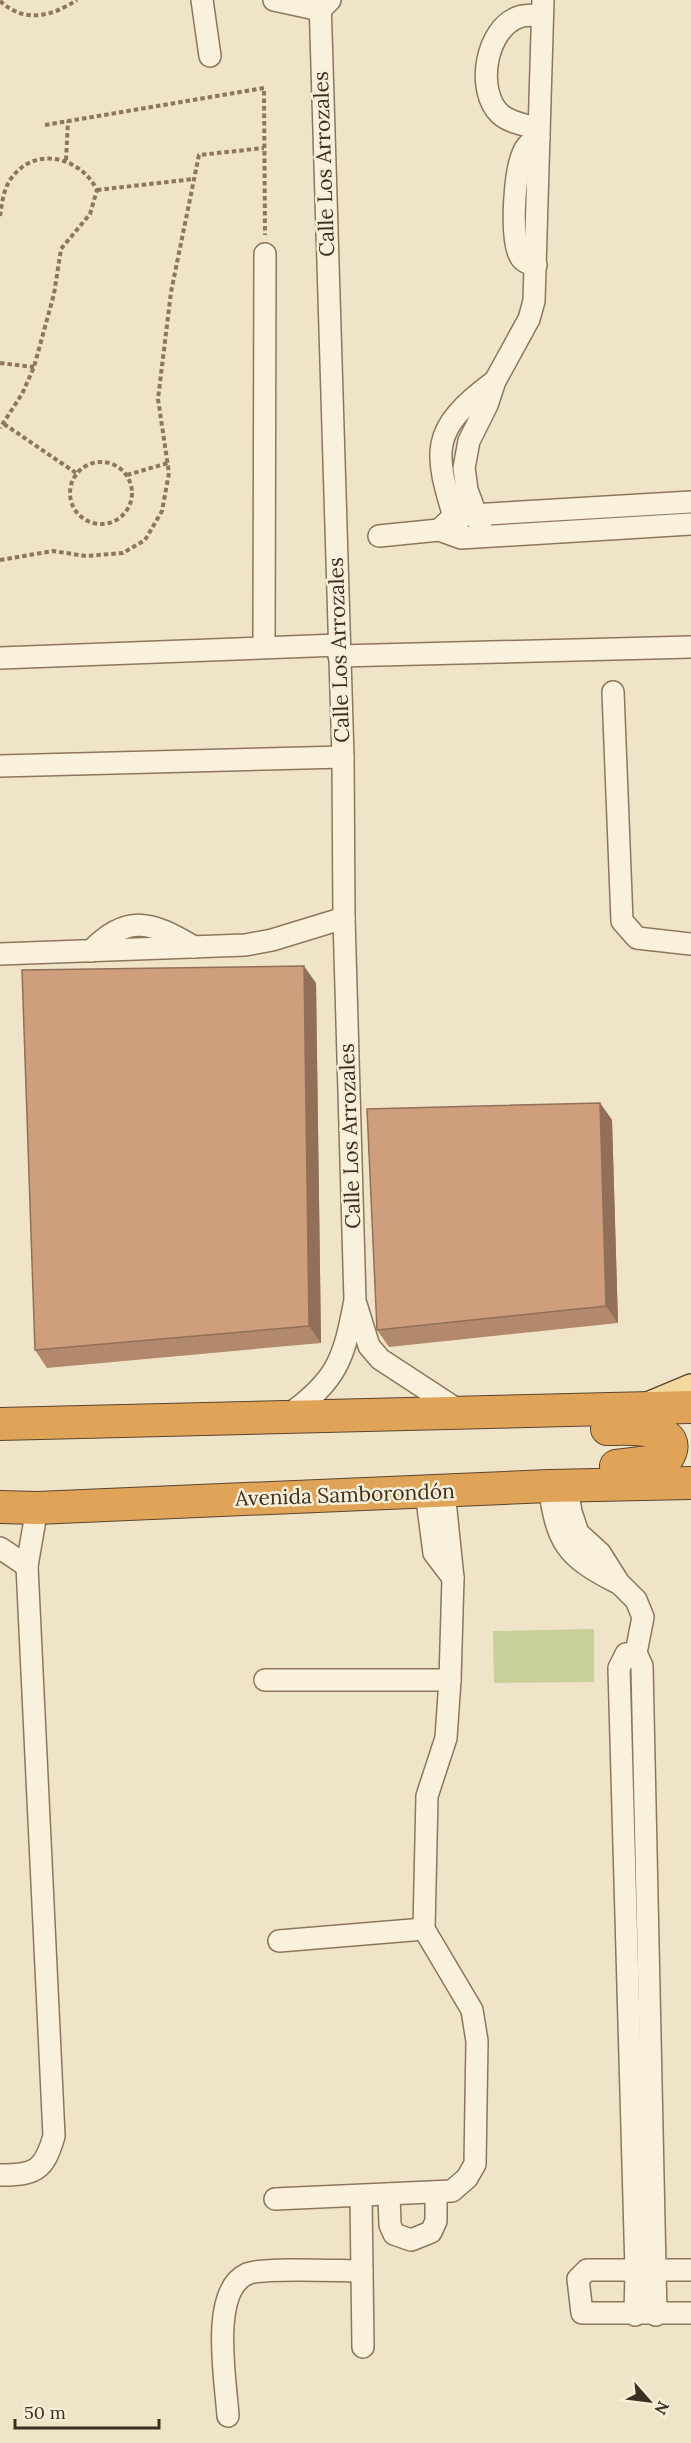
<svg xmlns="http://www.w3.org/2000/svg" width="691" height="2443" font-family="Lora,serif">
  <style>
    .green { fill: #c9cf9b }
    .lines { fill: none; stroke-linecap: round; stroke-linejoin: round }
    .minor-casing { stroke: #8d765c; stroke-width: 24 }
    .major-casing { stroke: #5b4430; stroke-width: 30 }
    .highway-casing { stroke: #5b4430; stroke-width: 34 }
    .path { stroke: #8d765c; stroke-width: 4; stroke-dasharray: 4.5 3; stroke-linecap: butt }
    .minor { stroke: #faf1dc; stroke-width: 21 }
    .major { stroke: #f3d9a0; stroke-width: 27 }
    .highway { stroke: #e0a458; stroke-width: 32 }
    .wall { fill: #b2896c }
    .shaded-wall { fill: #916f58 }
    .building { fill: #cf9f7d; stroke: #916f58; stroke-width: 1.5 }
    .labels { text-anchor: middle; stroke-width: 5; stroke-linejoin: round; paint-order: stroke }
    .street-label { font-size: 21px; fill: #3d2e20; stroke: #f7eed8 }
  </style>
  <rect width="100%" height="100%" fill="#f0e4c8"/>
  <polygon class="green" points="594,1629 594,1682 494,1683 493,1631"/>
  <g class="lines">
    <g class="minor-casing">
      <g id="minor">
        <polyline points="202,0 210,56"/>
        <polyline points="274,0 320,10 330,0"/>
        <path d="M539 129C526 125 510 123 500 114 475 90 486 28 519 17 526 14 535 16 542 15"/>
        <path d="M536 265C529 264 523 262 520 256 510 237 514 168 525 149 529 143 533 140 539 137"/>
        <polyline points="439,530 454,516 691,502"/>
        <path d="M458 530C435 454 425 432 495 381"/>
        <polyline points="379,536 439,530 461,538 691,524"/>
        <polyline points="484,536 467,490 464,468 469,441 487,405 495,381 529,319 534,301 543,0"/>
        <polyline points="264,646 265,254"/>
        <polyline points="339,656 691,647"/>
        <polyline points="0,658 338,645"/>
        <polyline points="613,692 622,921 637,938 691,944"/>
        <polyline points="0,766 343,757"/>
        <path d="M91 951C128 912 154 923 194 947"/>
        <polyline points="0,954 245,945 272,940 344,918"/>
        <polyline points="356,1304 369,1346 380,1359 461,1412"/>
        <path d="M288 1415C338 1380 344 1358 355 1300L344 918 343 757 320 0"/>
        <path d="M549 1486C557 1542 565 1556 616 1582"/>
        <polyline points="567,1486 571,1512 578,1533 600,1553 619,1583 636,1600 643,1617 636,1653"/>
        <polyline points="426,1492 434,1553 453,1578"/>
        <polyline points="0,1548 27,1566"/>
        <polyline points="636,1653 642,1666 656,2315"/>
        <polyline points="265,1680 450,1680"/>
        <polyline points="279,1941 424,1929"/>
        <path d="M0 2175C35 2175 44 2171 54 2136L27 1566 37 1508"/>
        <polyline points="389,2194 390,2225 394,2234 411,2240 431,2232 436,2221 436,2192"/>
        <polyline points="361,2197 363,2347"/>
        <polyline points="275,2199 452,2191 467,2178 475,2164 477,2041 472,2010 424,1929 427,1796 446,1738 450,1680 453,1578 444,1491"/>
        <polyline points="691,2270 587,2270 578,2279 582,2313 691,2313"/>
        <polyline points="635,2315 636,2270 619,1668 626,1654 636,1653"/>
        <path d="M228 2416C226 2382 209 2291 247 2274 263 2267 340 2271 362 2271"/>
      </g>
    </g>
    <g class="major-casing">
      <polyline id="major" points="648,1406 691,1388"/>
    </g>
    <g class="highway-casing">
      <g id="highway">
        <polyline points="0,1424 691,1407"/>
        <path d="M607 1429C624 1429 691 1424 666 1460L616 1466"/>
        <polyline points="0,1507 37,1508 549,1486 691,1483"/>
      </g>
    </g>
    <g class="path">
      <path d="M0 1C25 24 52 16 77 0"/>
      <polyline points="45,125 264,88 265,235"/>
      <polyline points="66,160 68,121"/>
      <polyline points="97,190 194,179"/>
      <path d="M0 216C2 204 3 191 10 180 33 145 80 156 97 190L90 214 61 249 54 294 34 367 22 394 0 428"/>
      <polyline points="0,363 34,367"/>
      <polyline points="4,424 76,473"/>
      <circle cx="101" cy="493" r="31"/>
      <polyline points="127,475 168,463"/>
      <polyline points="0,560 53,551 86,556 123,553 145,540 162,511 169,473 158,399 171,292 199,155 264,148"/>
    </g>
    <use href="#minor" class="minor"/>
    <use href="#major" class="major"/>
    <use href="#highway" class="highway"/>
  </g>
  <g class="wall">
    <polygon points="316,983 321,1343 47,1368 35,1350"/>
    <polygon points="600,1103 612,1120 618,1323 389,1347 377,1330"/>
  </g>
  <g class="shaded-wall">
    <polygon points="304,966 316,983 321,1343 309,1326"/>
    <polygon points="600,1103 612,1120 618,1323 606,1306"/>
  </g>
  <g class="building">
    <polygon points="304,966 309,1326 35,1350 22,970"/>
    <polygon points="600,1103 606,1306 377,1330 367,1109"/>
  </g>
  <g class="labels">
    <g class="street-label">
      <text transform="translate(324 164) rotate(-92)" y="7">Calle Los Arrozales</text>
      <text transform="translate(339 650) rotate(-92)" y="7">Calle Los Arrozales</text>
      <text transform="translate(350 1136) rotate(-92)" y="7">Calle Los Arrozales</text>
      <text transform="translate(345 1495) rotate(-2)" y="7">Avenida Samborondón</text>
    </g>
  </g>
  <g transform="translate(649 2401) rotate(118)" stroke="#f7eed8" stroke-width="4.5" paint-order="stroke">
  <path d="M0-4.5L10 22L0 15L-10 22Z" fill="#3d2e20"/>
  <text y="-9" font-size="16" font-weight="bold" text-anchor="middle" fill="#3d2e20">N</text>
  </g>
  <path d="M15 2419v9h144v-9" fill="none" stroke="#3d2e20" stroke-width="3"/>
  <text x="24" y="2419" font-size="18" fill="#3d2e20" stroke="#f7eed8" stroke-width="4.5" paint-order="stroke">50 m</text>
</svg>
